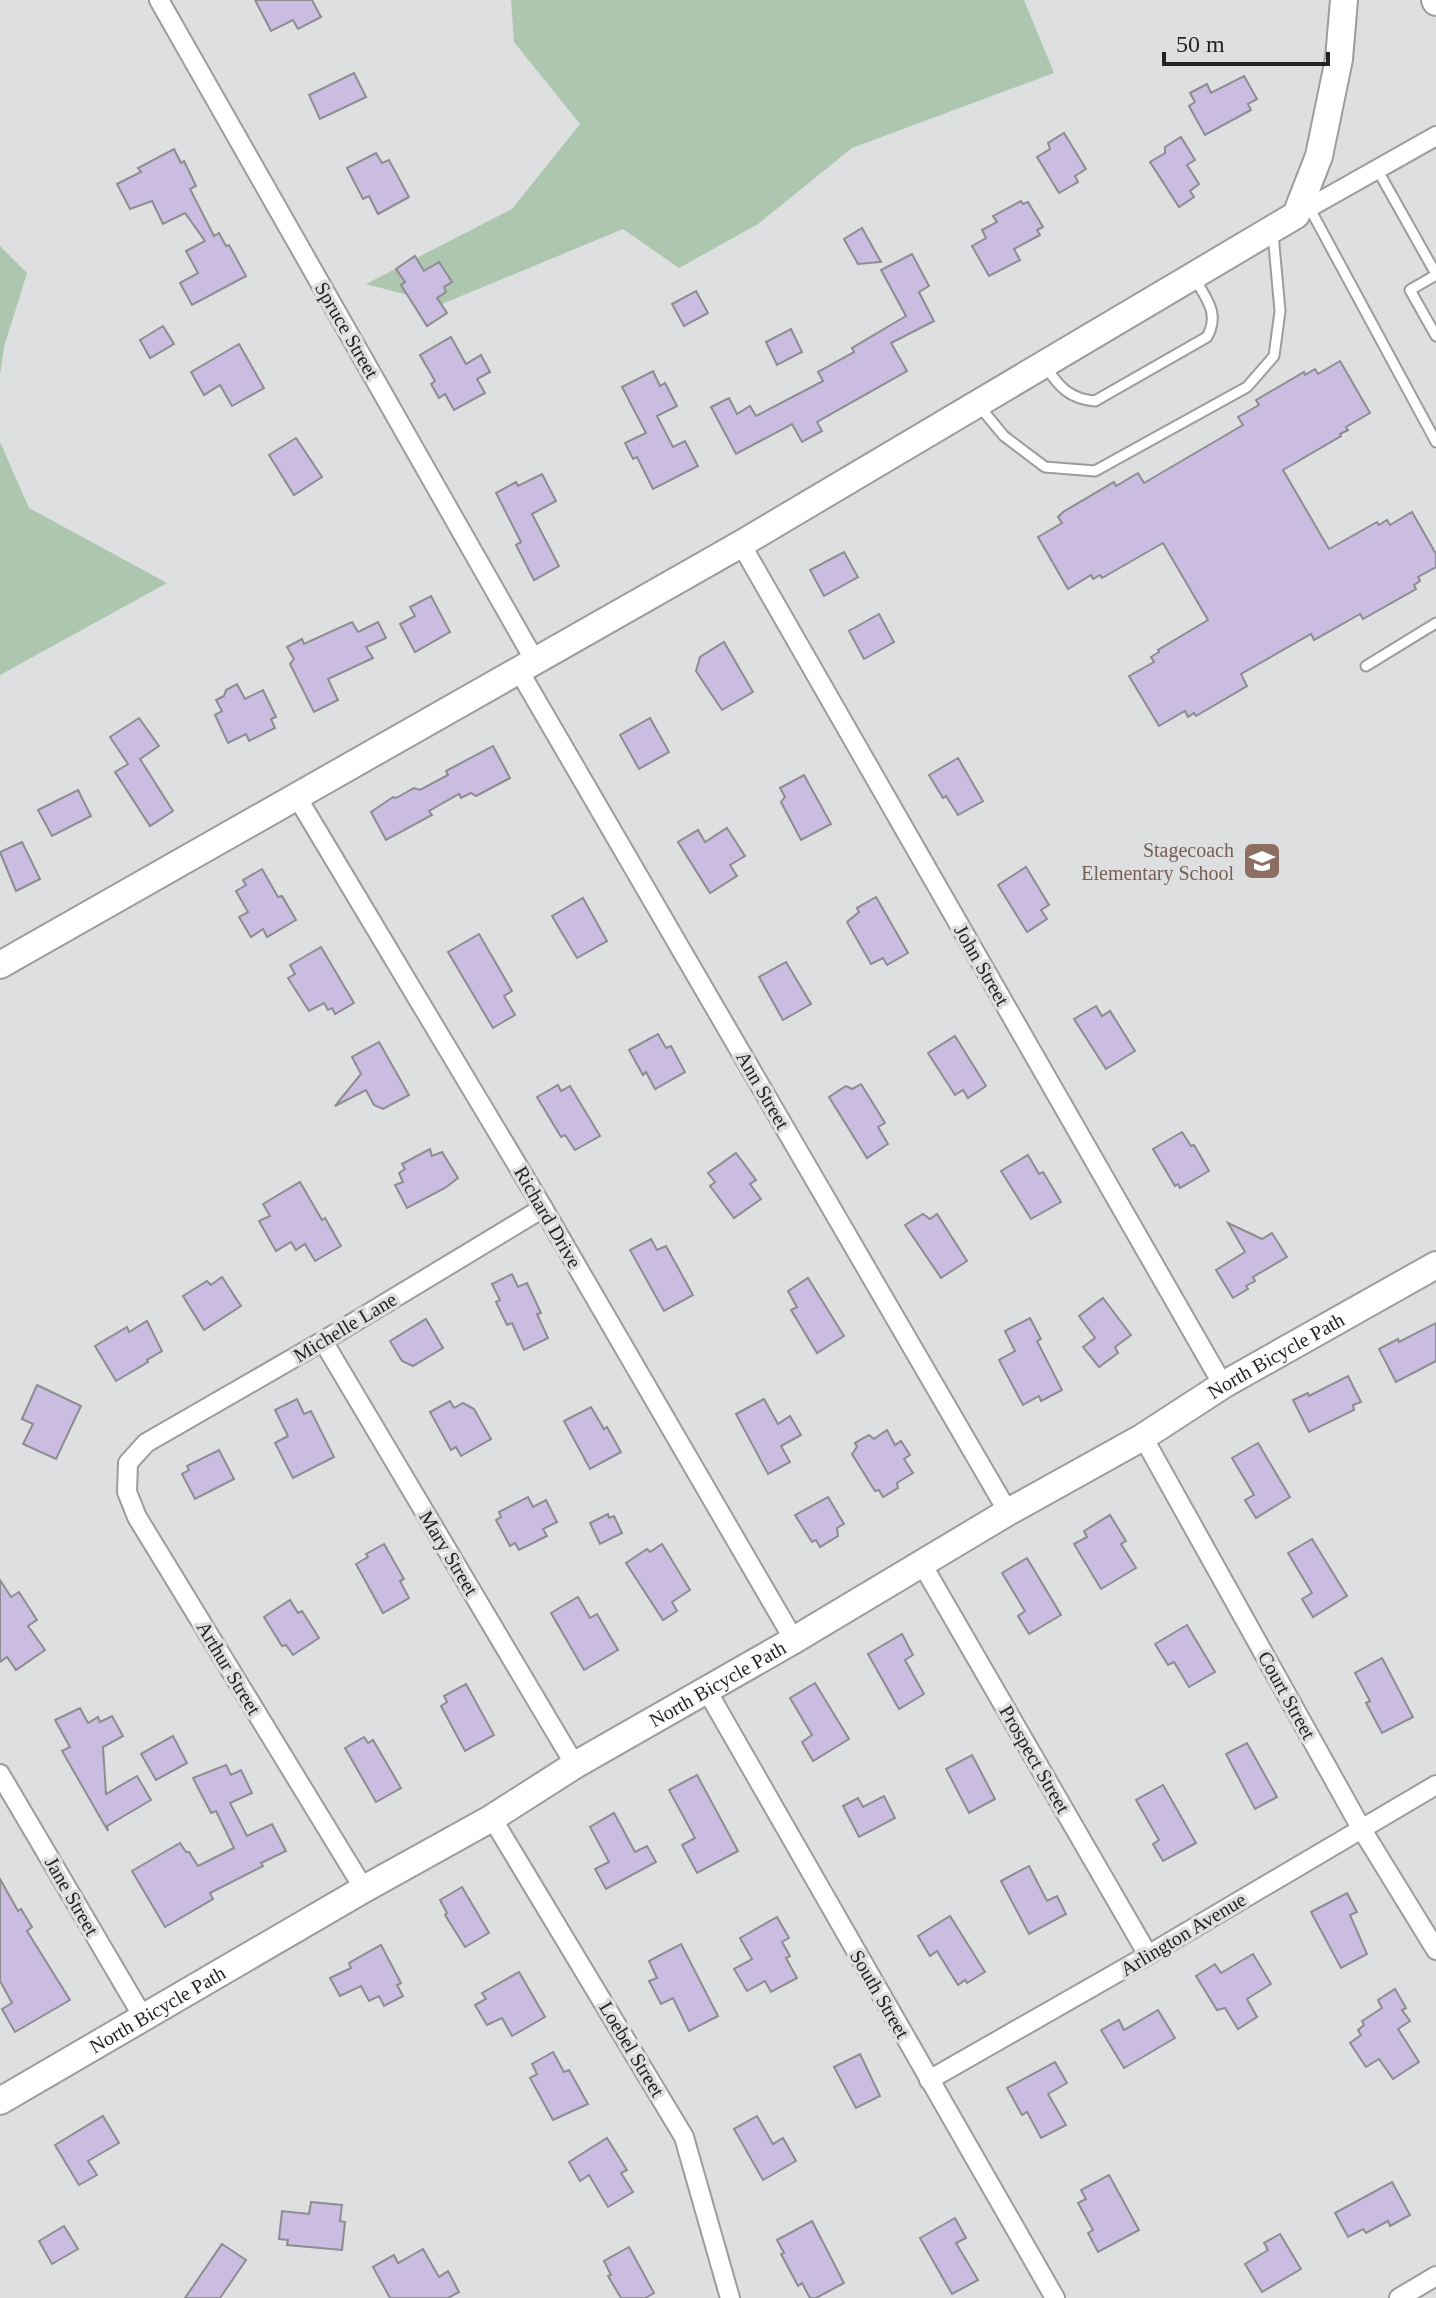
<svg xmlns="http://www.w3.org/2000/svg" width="1436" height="2298" font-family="'Times New Roman',serif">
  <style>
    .green { fill: #acc6af }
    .building { fill: #cbbce2; stroke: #8d8d8f; stroke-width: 2 }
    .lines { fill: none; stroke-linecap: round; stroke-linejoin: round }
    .lane-casing { stroke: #9b9c9e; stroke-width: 13 }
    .street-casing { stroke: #9b9c9e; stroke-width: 22 }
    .secondary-casing { stroke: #9b9c9e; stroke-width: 30 }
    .lane { stroke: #fff; stroke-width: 9 }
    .street { stroke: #fff; stroke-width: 18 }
    .secondary { stroke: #fff; stroke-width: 26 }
    .labels { text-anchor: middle; stroke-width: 7; stroke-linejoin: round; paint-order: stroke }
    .street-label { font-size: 20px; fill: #232324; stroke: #dddfe1 }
    .education-label { font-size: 20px; fill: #785e54; stroke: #dddfe1; text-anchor: end }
  </style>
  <rect width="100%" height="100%" fill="#dddfe1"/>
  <g class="green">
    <polygon points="511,0 1024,0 1054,73 852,148 758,224 679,268 623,229 442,304 366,284 512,209 580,124 514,42"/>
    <polygon points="0,246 27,273 4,347 0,375"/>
    <polygon points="0,442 29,508 167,583 0,675"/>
  </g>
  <g class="building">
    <polygon points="255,0 312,0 321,17 298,29 293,20 271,31"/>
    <polygon points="354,73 366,97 320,119 309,95"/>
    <polygon points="1244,76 1257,99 1248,104 1251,110 1205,135 1189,106 1195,102 1190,93 1207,84 1211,93"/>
    <polygon points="1064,133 1086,169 1075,176 1078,182 1059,193 1037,157 1050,149 1048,143"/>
    <polygon points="1181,137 1195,160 1187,165 1199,184 1190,191 1194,197 1179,207 1150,162 1165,153 1165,147"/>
    <polygon points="174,149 181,163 184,161 196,186 190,189 214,236 219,233 226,246 229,245 246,276 192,305 180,283 198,273 186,251 205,241 185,213 163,224 152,201 130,209 117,184 141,172 138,168"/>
    <polygon points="376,153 382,163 389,160 409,197 378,214 369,196 363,199 347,168"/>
    <polygon points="1021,201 1023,204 1028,202 1043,227 1037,230 1040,235 1014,249 1020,260 989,276 972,246 986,238 982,230 997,222 993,216"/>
    <polygon points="862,228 881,262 858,264 844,239"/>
    <polygon points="912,254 929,286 919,292 934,321 891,343 907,371 817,422 822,431 802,442 792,424 736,454 711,407 729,398 737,414 750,406 756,416 823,381 818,372 854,352 852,348 906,316 881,270"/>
    <polygon points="415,256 424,271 439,262 452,282 444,287 446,292 437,298 447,313 427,326 401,285 405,282 396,269"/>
    <polygon points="696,291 708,313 684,326 672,304"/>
    <polygon points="163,326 174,344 150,358 140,340"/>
    <polygon points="791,329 802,352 777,365 766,342"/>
    <polygon points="451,337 466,364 481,355 490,372 477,379 485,393 454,410 445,394 439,398 431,384 435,381 420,355"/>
    <polygon points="239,344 264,388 232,406 220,385 204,395 191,372"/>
    <polygon points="1340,361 1370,413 1346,427 1348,430 1340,434 1341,436 1283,470 1329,549 1377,522 1379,525 1387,520 1390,525 1412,512 1436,554 1436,567 1418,577 1420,581 1414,585 1416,589 1363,619 1360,614 1314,640 1311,634 1241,674 1247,686 1196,716 1194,713 1188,717 1185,711 1159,726 1129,676 1154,662 1151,657 1159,652 1158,650 1208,620 1163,543 1102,578 1100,575 1093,579 1091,575 1068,589 1038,537 1062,523 1058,517 1063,512 1114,482 1116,486 1138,473 1144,483 1243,425 1238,417 1259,405 1256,400 1304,372 1305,375 1315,369 1318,374"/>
    <polygon points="653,371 660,386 665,383 677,406 657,416 673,447 685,441 698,466 653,489 637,457 633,459 625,443 646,433 622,387"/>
    <polygon points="296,438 322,477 294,495 269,455"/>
    <polygon points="542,474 556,501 532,514 559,566 534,580 516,545 521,542 496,493 516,482 518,486"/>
    <polygon points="844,552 858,577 824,596 810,570"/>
    <polygon points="431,596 450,632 415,652 400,624 415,616 410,607"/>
    <polygon points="879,614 894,642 864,659 849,631"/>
    <polygon points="352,622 358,632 378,622 386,638 366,647 373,658 328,679 338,700 314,712 290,664 294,659 287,647 302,639 304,644"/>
    <polygon points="724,642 753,692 722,710 696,671 700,657"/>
    <polygon points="237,684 245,699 263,690 276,717 271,719 275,728 249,741 246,734 228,743 215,715 222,711 216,700 224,696 226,690"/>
    <polygon points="139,718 159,746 140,759 173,811 150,826 115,772 128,764 110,737"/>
    <polygon points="650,718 669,752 639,769 620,735"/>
    <polygon points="493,746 510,778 476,796 471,793 461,798 459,794 429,811 432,815 386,840 371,812 393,797 396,798 414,788 420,790 448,775 446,771"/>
    <polygon points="958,758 983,801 958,815 946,796 943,798 929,775"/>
    <polygon points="804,775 831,824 801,840 781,802 785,797 780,788"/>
    <polygon points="78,790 91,816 52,836 38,810"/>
    <polygon points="727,828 745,856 730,865 737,876 710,893 678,842 698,830 705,842"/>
    <polygon points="22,842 40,879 16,891 0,852"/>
    <polygon points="1026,867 1049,905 1041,910 1047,919 1027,932 998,885"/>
    <polygon points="262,869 278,897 282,896 296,920 267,937 263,929 251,937 239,917 248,912 236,891 246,885 243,880"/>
    <polygon points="876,897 908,953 887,965 883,958 871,964 847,922 859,912 857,908"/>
    <polygon points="583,898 607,941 577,958 552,916"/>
    <polygon points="479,934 512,991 504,996 515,1015 493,1028 448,952"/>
    <polygon points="321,947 354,1003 335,1014 332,1008 328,1010 324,1003 309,1011 288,978 295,974 290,965"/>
    <polygon points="786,962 811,1004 783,1020 759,977"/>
    <polygon points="1096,1006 1102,1016 1110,1011 1135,1051 1106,1069 1074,1019"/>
    <polygon points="658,1034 666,1048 671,1046 685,1072 655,1089 646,1072 643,1075 629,1050"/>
    <polygon points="955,1036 986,1086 968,1098 963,1090 955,1095 928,1053"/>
    <polygon points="379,1042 409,1095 383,1109 374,1105 366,1090 335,1106 361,1074 352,1057"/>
    <polygon points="861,1084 885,1123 878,1127 888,1144 867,1158 829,1097 846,1086 852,1089"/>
    <polygon points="558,1085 561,1091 570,1086 600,1136 575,1150 565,1135 561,1137 537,1097"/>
    <polygon points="1182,1132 1191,1146 1194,1145 1209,1171 1180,1188 1178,1184 1175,1186 1153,1149"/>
    <polygon points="430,1149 432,1156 442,1152 458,1178 445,1188 407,1208 395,1185 403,1182 399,1173 405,1169 402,1164"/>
    <polygon points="736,1153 756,1180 750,1184 761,1199 734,1218 710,1186 715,1182 708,1173"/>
    <polygon points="1028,1155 1039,1174 1043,1172 1061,1202 1031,1219 1001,1171"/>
    <polygon points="300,1182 322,1220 325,1218 341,1246 315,1261 305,1244 296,1250 291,1242 276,1251 259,1221 270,1216 263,1204"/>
    <polygon points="923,1214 930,1219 937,1214 967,1261 941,1278 905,1225"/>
    <polygon points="1228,1223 1262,1239 1272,1233 1287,1257 1253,1277 1255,1281 1246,1286 1248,1289 1233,1298 1216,1270 1245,1252"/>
    <polygon points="651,1239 657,1250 666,1246 693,1295 664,1311 630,1250"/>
    <polygon points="512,1274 518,1287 527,1283 541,1313 537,1314 548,1338 524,1350 512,1323 507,1325 496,1302 500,1300 492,1284"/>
    <polygon points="222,1277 241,1306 204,1330 183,1296 207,1281 211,1285"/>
    <polygon points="808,1278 844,1336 817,1353 791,1310 797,1307 788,1291"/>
    <polygon points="1103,1298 1131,1335 1115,1347 1118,1353 1099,1367 1083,1347 1095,1338 1079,1316"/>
    <polygon points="1030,1318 1041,1339 1037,1341 1062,1390 1041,1401 1039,1396 1023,1405 999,1360 1015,1351 1005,1331"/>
    <polygon points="426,1319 443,1348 413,1366 402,1361 390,1341"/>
    <polygon points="147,1321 162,1351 147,1360 148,1362 116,1381 95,1346 127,1327 129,1332"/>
    <polygon points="1436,1323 1436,1361 1396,1382 1379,1349 1398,1339 1399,1342"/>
    <polygon points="1348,1376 1361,1402 1353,1405 1354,1410 1309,1432 1293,1400 1308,1393 1309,1396"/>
    <polygon points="37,1385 81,1406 56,1459 23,1444 33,1424 22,1419"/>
    <polygon points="297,1399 304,1414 311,1411 334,1457 293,1478 275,1443 288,1436 275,1410"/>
    <polygon points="764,1399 778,1424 790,1416 801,1435 781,1446 790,1462 768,1474 736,1414"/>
    <polygon points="450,1401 454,1408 463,1403 474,1409 491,1439 461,1456 456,1447 451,1450 430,1412"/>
    <polygon points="591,1407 604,1429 607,1427 621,1452 590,1469 564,1421"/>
    <polygon points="887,1430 895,1445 901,1441 910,1455 904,1459 913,1473 897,1483 898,1488 883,1497 879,1490 875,1491 852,1454 857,1447 855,1443 869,1435 874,1439"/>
    <polygon points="1258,1443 1290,1497 1256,1518 1245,1500 1254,1495 1232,1458"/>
    <polygon points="219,1450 234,1479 195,1499 182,1474 189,1470 187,1466"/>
    <polygon points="528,1497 533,1507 546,1500 557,1522 543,1529 547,1536 519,1550 515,1543 510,1546 496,1520 501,1517 499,1512"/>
    <polygon points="828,1497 844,1524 837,1528 838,1536 820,1547 816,1540 812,1542 795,1515"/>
    <polygon points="608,1514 609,1518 614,1516 622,1533 600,1544 590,1523"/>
    <polygon points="1110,1515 1126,1541 1121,1544 1136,1568 1101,1589 1074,1544 1087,1537 1084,1531"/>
    <polygon points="1312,1539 1347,1596 1313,1617 1302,1599 1312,1593 1288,1553"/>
    <polygon points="384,1544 404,1579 400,1581 409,1598 383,1613 356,1564 368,1557 366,1554"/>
    <polygon points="662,1544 690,1590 672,1602 677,1611 663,1620 626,1563 647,1549 650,1552"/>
    <polygon points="1027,1558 1061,1615 1029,1634 1018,1616 1025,1611 1002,1573"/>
    <polygon points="0,1580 11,1597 19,1592 37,1620 28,1626 45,1650 16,1670 7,1657 0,1662"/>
    <polygon points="578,1597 590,1618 597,1614 618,1650 584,1670 551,1613"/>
    <polygon points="290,1600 298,1613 302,1611 319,1638 293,1655 286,1645 282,1646 264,1617"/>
    <polygon points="1187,1625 1215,1672 1189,1687 1174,1662 1168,1665 1155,1644"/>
    <polygon points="902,1634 913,1655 905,1660 924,1694 899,1709 868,1654"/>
    <polygon points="1382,1658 1413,1717 1382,1733 1366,1703 1370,1701 1355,1673"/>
    <polygon points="815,1683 849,1739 813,1761 802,1742 812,1735 790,1698"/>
    <polygon points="466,1684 494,1735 465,1751 441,1706 447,1702 444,1696"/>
    <polygon points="80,1708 88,1723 98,1717 100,1722 112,1716 123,1736 103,1747 106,1794 137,1776 151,1800 107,1826 108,1831 62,1751 70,1747 55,1720"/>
    <polygon points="173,1736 187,1763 156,1780 141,1754"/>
    <polygon points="364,1737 368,1743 373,1740 401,1788 376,1802 345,1748"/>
    <polygon points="1247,1743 1277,1797 1255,1809 1226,1754"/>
    <polygon points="972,1755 995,1799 969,1813 946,1769"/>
    <polygon points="226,1765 231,1775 241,1770 252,1793 230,1803 247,1836 272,1824 286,1851 261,1863 263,1866 210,1893 213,1899 165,1927 132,1871 180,1843 186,1852 189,1852 198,1866 234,1848 216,1811 211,1813 193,1778"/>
    <polygon points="697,1775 738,1851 697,1873 682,1845 695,1838 669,1790"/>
    <polygon points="1163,1785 1196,1843 1163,1861 1153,1844 1159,1840 1136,1800"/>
    <polygon points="884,1796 895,1818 859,1837 843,1806 858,1798 863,1807"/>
    <polygon points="614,1813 635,1852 647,1846 656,1862 606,1889 595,1869 609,1862 590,1827"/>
    <polygon points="1029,1866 1047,1901 1057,1896 1066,1914 1029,1934 1001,1881"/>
    <polygon points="0,1879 18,1911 21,1909 32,1927 27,1931 70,2000 15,2032 2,2009 12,2003 0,1981"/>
    <polygon points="462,1887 489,1933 465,1947 445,1915 447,1913 440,1900"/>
    <polygon points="1347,1893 1357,1912 1350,1915 1367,1954 1341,1968 1311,1912"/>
    <polygon points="950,1916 985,1972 967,1983 965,1980 958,1985 937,1951 930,1956 918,1936"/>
    <polygon points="777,1917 789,1938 782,1942 790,1956 786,1958 797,1978 771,1992 765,1981 747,1991 734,1969 752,1959 740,1938"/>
    <polygon points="681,1944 718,2016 689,2031 673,1998 661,2004 649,1981 657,1978 649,1961"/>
    <polygon points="381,1945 401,1983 397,1985 403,1996 384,2006 379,1996 369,2001 361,1986 340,1996 330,1978 351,1968 349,1963"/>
    <polygon points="1253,1954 1271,1984 1247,1999 1257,2017 1238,2029 1225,2008 1217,2010 1196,1976 1215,1964 1221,1973"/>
    <polygon points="519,1972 545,2017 512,2036 502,2018 487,2025 475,2005 486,1999 482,1993"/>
    <polygon points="1395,1989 1406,2008 1402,2010 1410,2021 1398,2029 1419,2062 1393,2079 1379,2059 1366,2067 1350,2043 1361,2035 1358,2030 1364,2025 1362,2021 1382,2008 1378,2000"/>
    <polygon points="1158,2010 1175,2038 1124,2068 1101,2030 1119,2020 1124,2030"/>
    <polygon points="553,2052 564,2072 569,2070 588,2104 553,2120 530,2078 537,2074 532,2064"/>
    <polygon points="860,2054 880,2096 856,2108 834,2067"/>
    <polygon points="1055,2062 1067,2083 1048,2094 1066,2125 1041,2138 1027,2112 1022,2115 1007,2088"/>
    <polygon points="103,2116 119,2143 88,2161 97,2175 79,2185 55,2145"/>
    <polygon points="757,2116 773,2144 783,2138 796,2161 763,2180 734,2129"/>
    <polygon points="607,2138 627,2170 621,2173 633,2192 608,2207 589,2175 580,2181 569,2162"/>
    <polygon points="1109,2175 1139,2230 1098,2252 1088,2233 1093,2230 1078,2203 1086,2199 1081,2190"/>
    <polygon points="1392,2182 1410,2215 1390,2226 1388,2221 1366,2233 1363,2229 1348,2237 1335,2213"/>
    <polygon points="311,2202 342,2205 340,2221 345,2222 342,2250 287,2245 288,2240 279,2239 282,2211 309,2214"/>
    <polygon points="955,2218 966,2238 956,2243 978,2280 952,2294 920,2238"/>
    <polygon points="812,2221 844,2283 816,2298 810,2298 802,2283 798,2286 781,2254 784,2253 777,2240"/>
    <polygon points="64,2226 78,2249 52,2264 39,2241"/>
    <polygon points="1280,2234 1301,2269 1262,2292 1245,2264 1268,2250 1264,2243"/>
    <polygon points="222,2244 246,2260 220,2298 185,2298"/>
    <polygon points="629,2247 654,2293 645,2298 621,2298 608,2276 611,2275 604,2261"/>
    <polygon points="423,2249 439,2277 448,2271 459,2292 448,2298 390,2298 373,2267 394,2255 398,2263"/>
  </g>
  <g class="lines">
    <g class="lane-casing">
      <g id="lane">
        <polyline points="1377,169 1436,274"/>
        <polyline points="1309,207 1436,442"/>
        <polyline points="1436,275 1410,290 1436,336"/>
        <path d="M1046 367C1059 387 1070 399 1095 401L1207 337C1220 314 1207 300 1195 279"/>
        <polyline points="979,406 1004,436 1045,467 1095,471 1247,387 1274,356 1280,311 1273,234"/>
        <polyline points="1366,666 1436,623"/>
      </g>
    </g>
    <g class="street-casing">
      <g id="street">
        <polyline points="159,0 535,661"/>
        <polyline points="1296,215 1436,136"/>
        <polyline points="741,544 1223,1385"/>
        <polyline points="518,669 1008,1512"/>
        <polyline points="297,797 543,1208 794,1640"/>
        <polyline points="323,1341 575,1765"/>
        <polyline points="1143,1437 1361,1828 1436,1950"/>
        <polyline points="922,1564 1148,1955"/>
        <polyline points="706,1689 1055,2298"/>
        <polyline points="0,1774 143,2017"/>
        <polyline points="492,1818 684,2137 730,2298"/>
        <polyline points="364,1889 137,1517 127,1492 128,1463 146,1443 323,1341 543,1208"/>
        <polyline points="929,2080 1148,1955 1436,1785"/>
        <polyline points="1399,2298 1436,2276"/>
      </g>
    </g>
    <g class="secondary-casing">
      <g id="secondary">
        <polyline points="1435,0 1436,2"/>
        <polyline points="0,965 741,544 1296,215 1319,156 1339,59 1344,0"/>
        <path id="s1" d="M0 2101 364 1889 492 1818 575 1765 794 1640 1008 1512 1143 1437 1223 1385 1436 1265"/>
      </g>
    </g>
    <use href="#lane" class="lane"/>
    <use href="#street" class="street"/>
    <use href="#secondary" class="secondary"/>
  </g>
  <defs>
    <g id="school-square" transform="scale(2)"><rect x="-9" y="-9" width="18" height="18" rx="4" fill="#8d6e63" stroke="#dddfe1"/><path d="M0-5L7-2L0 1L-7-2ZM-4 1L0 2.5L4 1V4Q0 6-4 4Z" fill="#fff"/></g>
  </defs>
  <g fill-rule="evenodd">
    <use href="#school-square" x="1262" y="861"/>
  </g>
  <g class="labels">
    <g class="street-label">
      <text transform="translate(347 330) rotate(60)" y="7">Spruce Street</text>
      <text transform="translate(982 965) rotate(60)" y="7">John Street</text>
      <text transform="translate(763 1090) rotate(60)" y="7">Ann Street</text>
      <text transform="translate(548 1217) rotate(60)" y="7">Richard Drive</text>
      <text transform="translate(345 1327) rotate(-31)" y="7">Michelle Lane</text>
      <text dy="7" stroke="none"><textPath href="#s1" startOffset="1478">North Bicycle Path</textPath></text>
      <text transform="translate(449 1553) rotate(59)" y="7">Mary Street</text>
      <text transform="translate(229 1668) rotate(59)" y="7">Arthur Street</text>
      <text dy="7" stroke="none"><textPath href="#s1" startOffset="830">North Bicycle Path</textPath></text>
      <text transform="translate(1287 1695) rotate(61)" y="7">Court Street</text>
      <text transform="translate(1035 1759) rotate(60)" y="7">Prospect Street</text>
      <text transform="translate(72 1896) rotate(60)" y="7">Jane Street</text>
      <text transform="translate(1183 1934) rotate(-31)" y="7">Arlington Avenue</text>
      <text transform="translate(880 1994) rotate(60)" y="7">South Street</text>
      <text dy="7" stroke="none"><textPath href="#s1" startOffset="182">North Bicycle Path</textPath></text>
      <text transform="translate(632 2049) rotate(59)" y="7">Loebel Street</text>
    </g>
    <g class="education-label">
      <text x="1234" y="857">Stagecoach<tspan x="1234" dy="23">Elementary School</tspan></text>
    </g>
  </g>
  <path d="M1164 52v12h164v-12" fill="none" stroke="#232324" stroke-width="4"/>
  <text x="1176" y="52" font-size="24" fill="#232324" stroke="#dddfe1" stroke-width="6" paint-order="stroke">50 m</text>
</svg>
